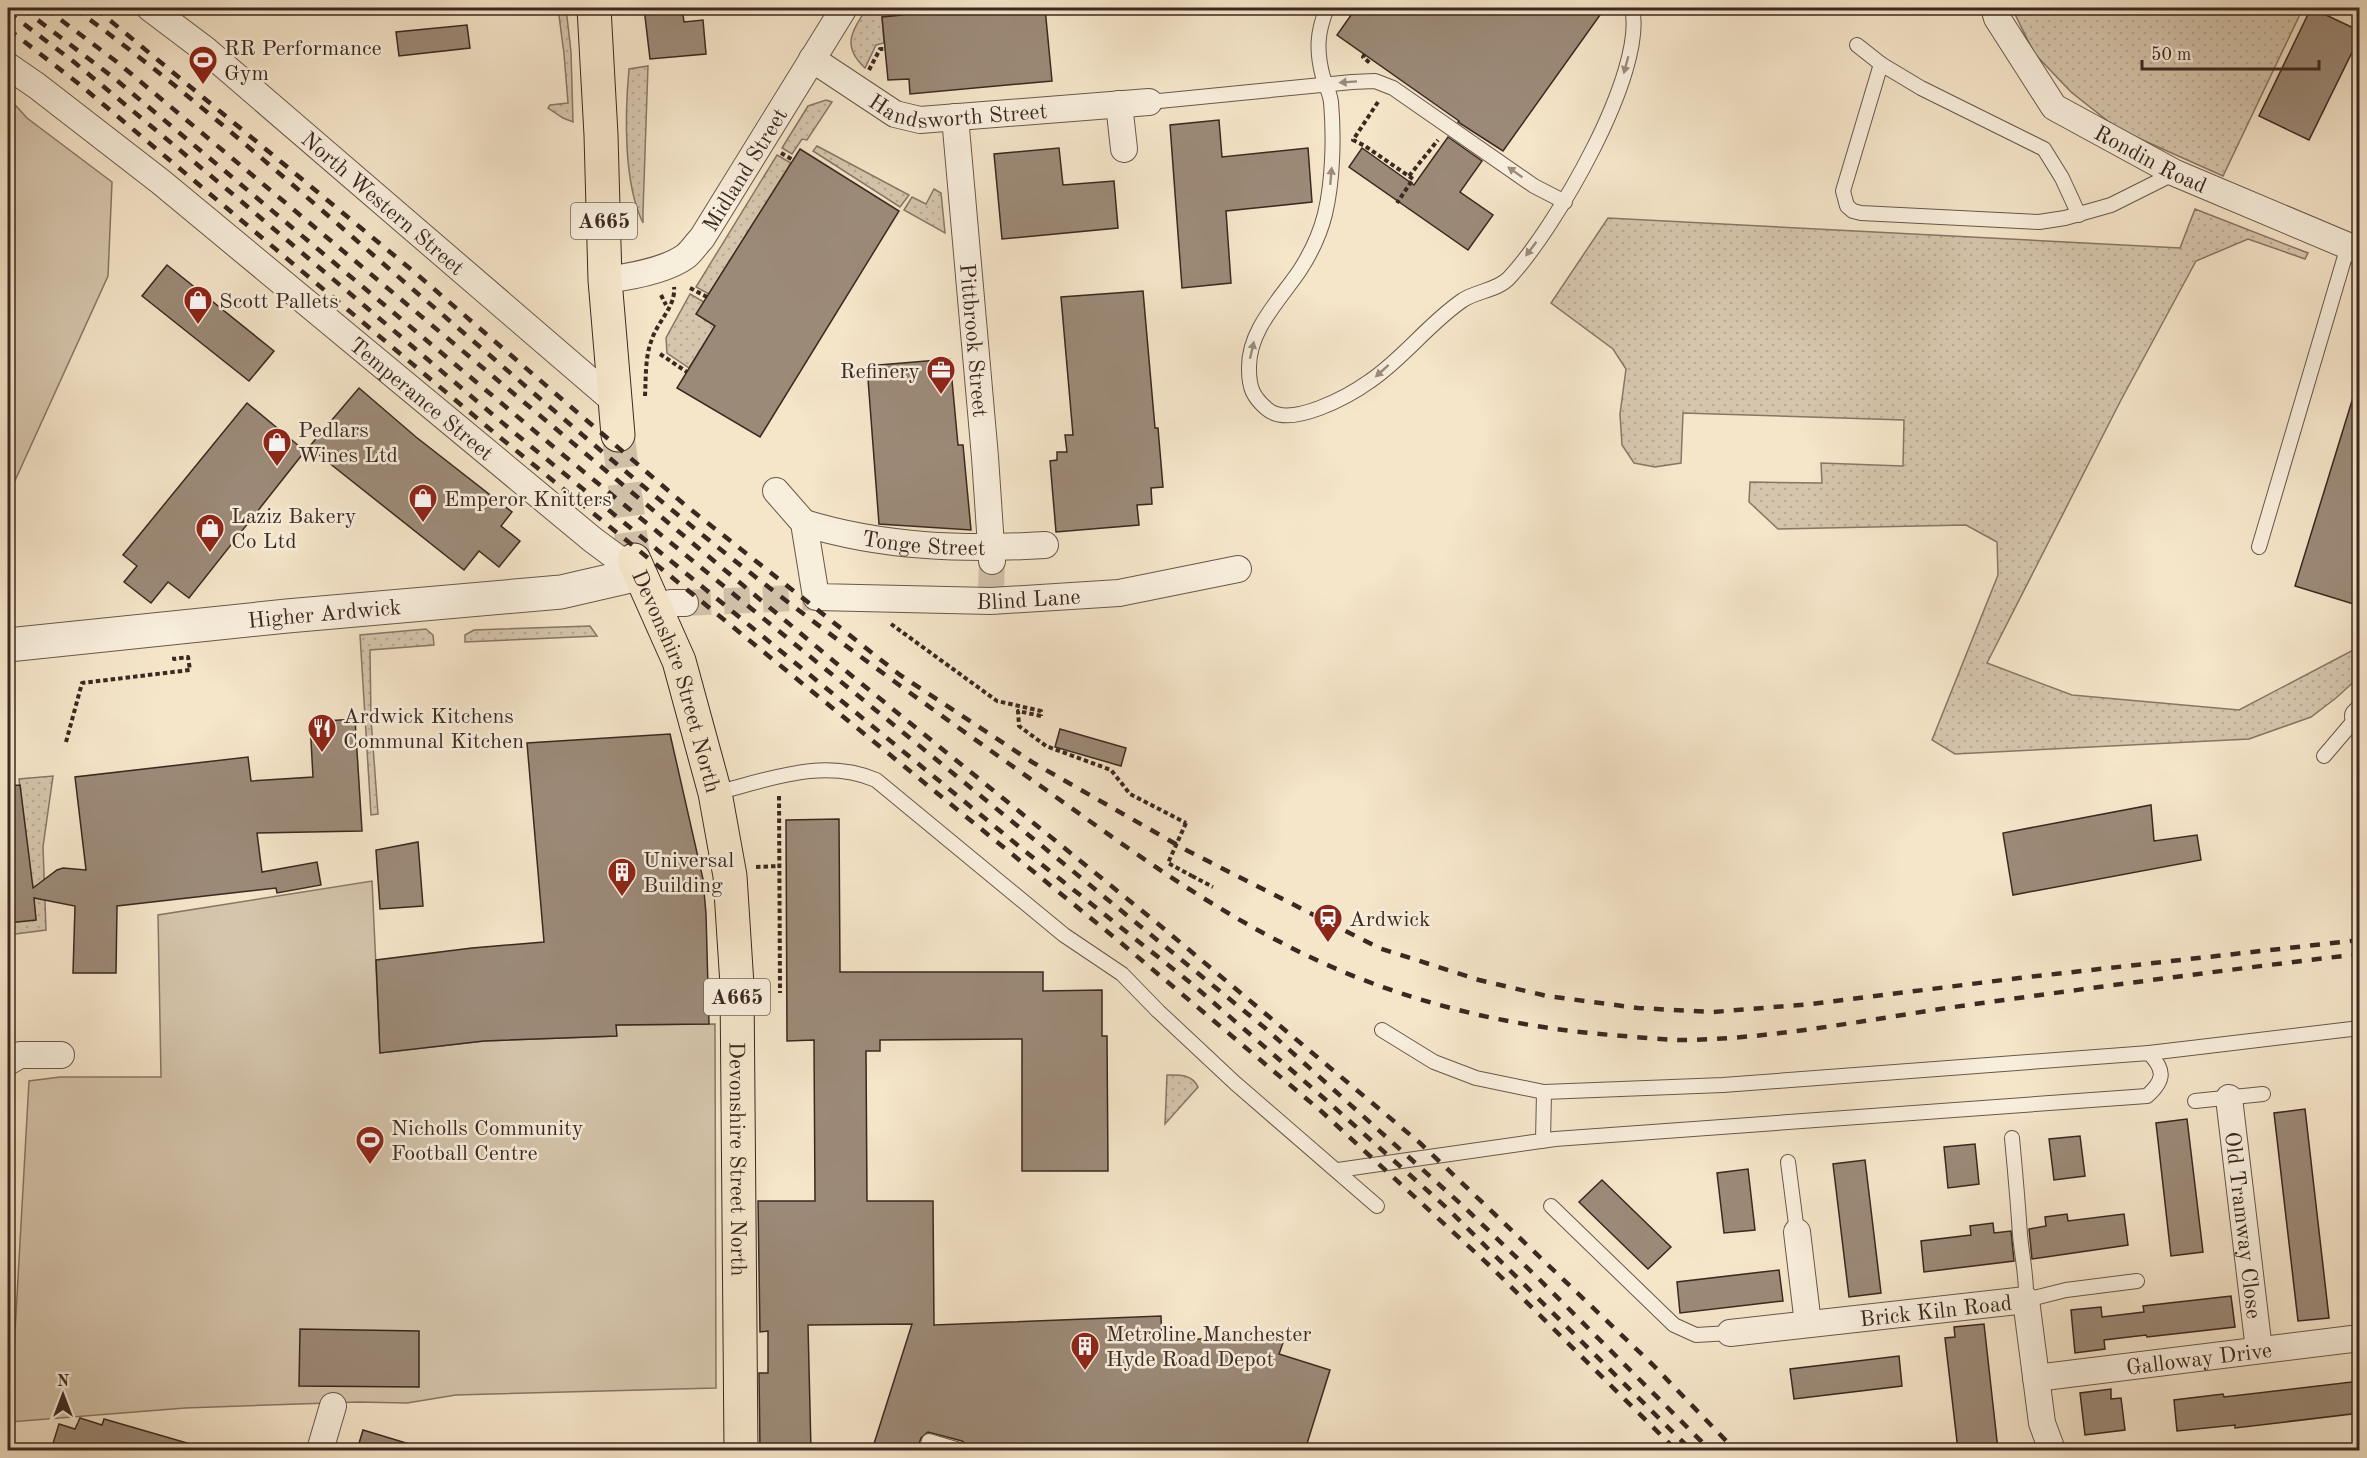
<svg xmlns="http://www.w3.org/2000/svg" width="2367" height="1458" font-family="'Old Standard TT',serif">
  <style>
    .grass { fill: url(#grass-dots); stroke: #887666; stroke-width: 1.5 }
    .park { fill: #d5c5ac; stroke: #887666; stroke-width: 1.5 }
    .building { fill: #9c8a78; stroke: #3b2820; stroke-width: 1.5 }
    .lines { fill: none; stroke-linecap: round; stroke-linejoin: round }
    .minor-tunnel { stroke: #d0bfa7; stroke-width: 26; stroke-dasharray: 26 13; stroke-linecap: butt }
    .trunk-tunnel { stroke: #d0bfa7; stroke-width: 33; stroke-dasharray: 33 16; stroke-linecap: butt }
    .service-casing { stroke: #6a574a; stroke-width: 16 }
    .minor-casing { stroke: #6a574a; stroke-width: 28 }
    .tertiary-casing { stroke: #6a574a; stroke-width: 35 }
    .trunk-casing { stroke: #3b2820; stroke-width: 35 }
    .path { stroke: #3b2820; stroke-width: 4; stroke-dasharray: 4.5 3; stroke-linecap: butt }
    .service { stroke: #f8eedc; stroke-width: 14 }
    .minor { stroke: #f8eedc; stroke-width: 26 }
    .tertiary { stroke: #f8eedc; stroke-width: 33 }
    .trunk { stroke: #f5e5c9; stroke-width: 33 }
    .rail { stroke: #3b2820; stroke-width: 4.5; stroke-dasharray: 10 10; stroke-linecap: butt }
    .path-bridge { stroke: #3b2820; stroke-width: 4; stroke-dasharray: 4.5 3; stroke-linecap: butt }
    .oneway { fill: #9a8b7e }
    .labels { text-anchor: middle; stroke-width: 5; stroke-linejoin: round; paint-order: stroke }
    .shield { fill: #f8eedc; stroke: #746358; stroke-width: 1.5 }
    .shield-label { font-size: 21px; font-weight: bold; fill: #3b2820 }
    .poi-label { font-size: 22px; fill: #3b2820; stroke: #f8eedc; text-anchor: start }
    .street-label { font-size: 22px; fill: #3b2820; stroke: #f8eedc }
  </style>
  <defs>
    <pattern id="grass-dots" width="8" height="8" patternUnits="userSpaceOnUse" patternTransform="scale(1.5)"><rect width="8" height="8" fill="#d5c5ac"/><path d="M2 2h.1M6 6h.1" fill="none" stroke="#b8a994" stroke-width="1.8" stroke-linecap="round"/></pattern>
  </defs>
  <rect width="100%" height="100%" fill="#f5e5c9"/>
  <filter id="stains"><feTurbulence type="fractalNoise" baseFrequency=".00333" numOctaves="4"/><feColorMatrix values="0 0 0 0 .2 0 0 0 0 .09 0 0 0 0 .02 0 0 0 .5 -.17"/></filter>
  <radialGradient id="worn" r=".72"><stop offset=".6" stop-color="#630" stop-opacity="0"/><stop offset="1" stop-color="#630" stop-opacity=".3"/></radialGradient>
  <g class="grass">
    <polygon points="558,8 566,8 571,52 573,122 563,118 548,108 550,105 568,103 564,54"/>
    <path d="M867 8H923L902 9V15L882 17 884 43 876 45 865 68C841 46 852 31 867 8Z"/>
    <polygon points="2012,8 2303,8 2223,176 2118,129 2071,92 2034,53"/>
    <path d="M648 66 643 211V223C623 182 625 113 629 69Z"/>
    <polygon points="826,100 832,102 807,140 802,139 792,154 782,148 808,106"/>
    <polygon points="817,146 909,195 900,207 813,151"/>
    <polygon points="777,155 791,163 709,294 696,287"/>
    <polygon points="934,189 941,193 945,233 904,210 912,197 926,204"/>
    <polygon points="2195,209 2308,253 2305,259 2248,239 2196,261 2121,400 1987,663 2072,695 2239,710 2359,647 2359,677 2336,698 2311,717 2249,739 1955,754 1932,740 1998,575 1997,542 1966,525 1778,529 1749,502 1750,482 1822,483 1821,463 1903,466 1904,420 1683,413 1681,463 1655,467 1634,463 1622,445 1620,414 1626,369 1613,349 1551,303 1608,218 2180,248"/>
    <polygon points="690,294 704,302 715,326 689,368 667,353 666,338"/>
    <polygon points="590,626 597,636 465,642 465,635 474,630"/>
    <polygon points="426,629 433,635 434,645 370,650 371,719 378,814 371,815 360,635"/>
    <polygon points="53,776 43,847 46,930 8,935 8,923 36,919 19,779"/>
    <path d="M1167 1075C1180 1075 1192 1074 1198 1087L1165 1124Z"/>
  </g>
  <g class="park">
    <polygon points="8,97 27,118 112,182 108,276 8,496"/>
    <polygon points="372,881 380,1053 484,1041 616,1036 616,1025 715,1024 716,1388 456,1395 407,1403 358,1402 185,1408 10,1422 29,1081 60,1077 161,1077 158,915"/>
  </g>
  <g class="building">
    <polygon points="644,8 682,8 684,22 703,20 706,54 650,59"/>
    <polygon points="923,8 1045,8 1052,81 910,94 909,79 888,80 882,17 902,15 902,9"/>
    <polygon points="1356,8 1605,8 1503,151 1458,122 1459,121 1337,35"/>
    <polygon points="2311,8 2360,31 2360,36 2309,140 2259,116"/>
    <polygon points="467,25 470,48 399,56 396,32"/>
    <polygon points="1219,120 1222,157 1308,148 1312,202 1226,211 1231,283 1182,288 1170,125"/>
    <polygon points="1448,137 1482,161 1460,192 1493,215 1468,250 1349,167 1362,148 1414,185"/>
    <polygon points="1059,148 1063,185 1114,181 1118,228 1002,239 994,154"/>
    <polygon points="800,149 899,211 760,437 677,388 715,326 696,314"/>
    <polygon points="167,265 274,351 249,381 142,296"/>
    <polygon points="1143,291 1155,428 1158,428 1163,487 1151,488 1152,504 1137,505 1139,525 1056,532 1050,461 1057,460 1057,452 1067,452 1065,435 1073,435 1061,297"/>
    <polygon points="950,359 958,445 963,445 971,530 879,524 867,366"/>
    <polygon points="359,388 416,437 512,512 501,526 520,541 499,567 479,551 464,570 309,447"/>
    <polygon points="2355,391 2360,391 2360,606 2295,586"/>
    <polygon points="247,403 305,451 189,598 168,582 151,603 124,582 137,566 123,555"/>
    <polygon points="355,719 362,831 257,833 262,872 317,862 321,885 277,893 276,888 117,906 116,973 73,973 75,906 34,898 36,920 8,923 8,786 20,785 33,888 57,870 63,868 86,870 75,777 248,757 251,781 313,777 310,722"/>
    <polygon points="1060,729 1126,748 1121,766 1055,747"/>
    <polygon points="670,734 703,879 706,914 709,1024 616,1025 617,1036 484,1041 380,1053 376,960 472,948 544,942 527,743"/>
    <polygon points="2151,805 2154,841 2197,835 2201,860 2013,895 2003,833"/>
    <polygon points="839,819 840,972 1043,972 1043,991 1102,990 1102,1036 1107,1036 1108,1171 1022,1171 1022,1039 880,1040 880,1051 866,1051 867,1201 933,1201 934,1325 1161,1316 1162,1340 1285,1337 1279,1354 1330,1370 1305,1450 968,1450 966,1444 962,1441 928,1432 921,1438 917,1450 872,1450 912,1324 808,1325 811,1450 760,1450 759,1373 768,1373 768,1331 760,1332 758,1201 815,1201 814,1040 787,1041 786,820"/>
    <polygon points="418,842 423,906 380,909 376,850"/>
    <polygon points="2305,1109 2329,1318 2298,1321 2274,1113"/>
    <polygon points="2187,1119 2203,1252 2171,1256 2156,1123"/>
    <polygon points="2080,1136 2085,1176 2054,1180 2049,1139"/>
    <polygon points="1975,1144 1979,1184 1948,1188 1944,1147"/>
    <polygon points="1865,1160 1881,1293 1849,1297 1833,1164"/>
    <polygon points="1748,1169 1755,1230 1724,1233 1717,1173"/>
    <polygon points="1602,1180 1671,1247 1648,1269 1579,1202"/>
    <polygon points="2067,1214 2068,1221 2124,1214 2128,1245 2032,1259 2029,1229 2046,1226 2045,1217"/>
    <polygon points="1993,1223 1994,1233 2011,1231 2014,1261 1924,1272 1921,1241 1971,1235 1970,1226"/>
    <polygon points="1779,1270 1783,1301 1680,1313 1677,1282"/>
    <polygon points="2231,1296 2235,1327 2147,1337 2146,1335 2104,1340 2105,1349 2075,1353 2071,1310 2101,1307 2102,1317 2144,1312 2143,1306"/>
    <polygon points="1984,1324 1998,1450 1958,1450 1945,1338 1955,1337 1954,1327"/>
    <polygon points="300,1329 419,1331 419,1387 299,1386"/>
    <polygon points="1899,1356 1902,1386 1794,1399 1790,1369"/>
    <polygon points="2360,1381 2360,1413 2235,1428 2235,1425 2177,1431 2174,1400 2223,1394 2224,1397"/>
    <polygon points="2111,1389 2111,1399 2121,1398 2125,1430 2085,1435 2080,1393"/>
    <polygon points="80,1418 102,1425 104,1419 194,1445 193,1450 51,1450 59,1424 75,1429"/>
    <polygon points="363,1430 416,1446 415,1450 357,1450"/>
  </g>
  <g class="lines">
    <g class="minor-tunnel">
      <polyline points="991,589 992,561"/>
      <polyline points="685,603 816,597"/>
    </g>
    <polyline class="trunk-tunnel" points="618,435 634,560"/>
    <g class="service-casing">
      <g id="service">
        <path d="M1327 8C1317 32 1316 51 1323 77 1326 85 1330 94 1331 102 1334 136 1333 181 1325 214 1320 234 1311 253 1300 270 1280 300 1248 330 1249 369 1249 388 1253 397 1267 409 1290 429 1349 396 1370 381 1404 358 1429 323 1463 300 1477 291 1498 290 1509 278 1554 230 1647 72 1632 8"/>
        <polyline points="1857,45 1881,64 1921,88 2044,149 2062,178 2079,215"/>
        <polyline points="1881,64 1843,191 1847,206 1853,211 1861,213 2039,222 2065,218 2111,205 2175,173"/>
        <polyline points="1149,102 1352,82 1375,81 1393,88 1534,186 1565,202"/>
        <polyline points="2259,547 2348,246"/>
        <polyline points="2324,756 2358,716"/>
        <path d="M715 793C768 780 823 757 876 780L1064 935 1122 974 1158 1011 1235 1083 1377 1206"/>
        <polyline points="1382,1030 1434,1062 1476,1078 1544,1092"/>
        <polyline points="2149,1053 2360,1028"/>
        <polyline points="2195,1101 2263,1094"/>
        <path d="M2012 1138C2015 1170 2018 1203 2020 1235 2022 1257 2027 1278 2026 1300L2066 1290 2137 1281"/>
        <polyline points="1788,1162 1797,1232"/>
        <path d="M1338 1170 1555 1139 2147 1096C2165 1080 2165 1070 2149 1053L1723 1085 1544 1092 1543 1141"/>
        <polyline points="1551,1206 1674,1325 1696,1335 1730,1333"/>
        <polyline points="926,1450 929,1441 959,1450"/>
      </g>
    </g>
    <g class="minor-casing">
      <g id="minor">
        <path id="s1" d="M150 8 207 51 614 401"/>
        <path id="s2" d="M1994 8 1997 18 2054 107 2175 173 2360 251"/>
        <path id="s3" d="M812 59 895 114 920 120 1149 102"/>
        <path id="s4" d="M8 66 37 86 161 182 593 540 639 574"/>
        <polyline points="1119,104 1124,149"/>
        <path id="s5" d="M955 117 985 457 992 561"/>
        <path id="s6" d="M605 280C629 277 667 270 686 256 692 251 697 243 702 238L844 8"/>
        <path id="s7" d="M776 491 804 523 816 597 991 601 1119 593 1238 569"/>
        <path id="s8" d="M804 523C882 547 964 550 1045 545"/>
        <polyline points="655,610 671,603 685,603"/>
        <polyline points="2358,716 2360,714"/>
        <polyline points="8,1062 20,1055 61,1055"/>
        <path id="s9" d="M2229 1098 2259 1350"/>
        <polyline points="1797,1232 1808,1324"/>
        <path id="s10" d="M1730 1333 2026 1300 2042 1423 2052 1450"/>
        <path id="s11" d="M2036 1378 2360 1338"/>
        <polyline points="320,1450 333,1406"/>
      </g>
    </g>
    <g class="tertiary-casing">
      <g id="tertiary">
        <path id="s12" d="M8 645 287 616 561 592 639 574"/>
      </g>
    </g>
    <g class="trunk-casing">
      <g id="trunk">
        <polyline points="594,8 601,135 605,280 618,435"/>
        <path id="s13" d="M634 560 679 661 715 793 730 876 737 985 741 1450"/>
      </g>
    </g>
    <g class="path">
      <polyline points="1365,54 1363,57 1371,64"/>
      <polyline points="869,70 880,49 885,49"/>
      <polyline points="1378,102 1353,140 1365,146 1413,179 1397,203"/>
      <polyline points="781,153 793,160"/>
      <polyline points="1409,176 1438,140"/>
      <polyline points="690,288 707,297"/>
      <polyline points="661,295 666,305"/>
      <polyline points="660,354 687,372"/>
      <path d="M645 396C646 377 645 356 652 339 658 321 676 306 674 287"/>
      <polyline points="891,624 997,701 1041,711 1041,716"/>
      <polyline points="1041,716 1018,711 1019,726 1046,746 1111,770 1130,794 1186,823"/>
      <polyline points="66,742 82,683 190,670 188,657 174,659 174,656"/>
      <polyline points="779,796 780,993"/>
      <polyline points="756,867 779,866"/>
      <polyline points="1192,876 1213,887"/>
    </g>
    <use href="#service" class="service"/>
    <use href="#minor" class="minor"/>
    <use href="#tertiary" class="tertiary"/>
    <use href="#trunk" class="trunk"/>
    <g class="rail">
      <polyline points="22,8 114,78 562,454 1265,1028 1462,1205 1539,1279 1710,1450"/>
      <polyline points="45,8 117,62 836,663 1157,923 1420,1143 1652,1364 1735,1450"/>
      <path d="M74 8C191 93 299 191 409 286 523 383 635 483 753 575 836 640 922 702 1008 763 1098 826 1186 894 1284 944 1385 997 1498 1026 1612 1035 1634 1037 1657 1039 1678 1040 1767 1040 1865 1020 1954 1007 2089 988 2224 970 2360 954"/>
      <polyline points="95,8 413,271 685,505 900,675 1032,762 1188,851 1379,948 1479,980 1547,996 1638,1008 1713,1012 1812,1004 2019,978 2360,940"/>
      <polyline points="8,12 74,62 229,191 511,430 1026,852 1192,984 1326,1100 1448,1209 1691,1450"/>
      <polyline points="8,29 79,84 497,435 1120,942 1321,1111 1490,1266 1676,1450"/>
    </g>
    <polyline class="path-bridge" points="1186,823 1168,863 1192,876"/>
  </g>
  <defs><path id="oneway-solid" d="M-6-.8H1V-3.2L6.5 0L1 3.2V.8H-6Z" transform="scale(1.5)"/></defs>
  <g class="oneway">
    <use href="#oneway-solid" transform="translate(1626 65) rotate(105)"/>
    <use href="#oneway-solid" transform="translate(1348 82) rotate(176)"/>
    <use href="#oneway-solid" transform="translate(1515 172) rotate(-145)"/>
    <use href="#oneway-solid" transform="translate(1331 176) rotate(-85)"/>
    <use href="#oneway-solid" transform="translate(1531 249) rotate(127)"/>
    <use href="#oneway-solid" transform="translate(1252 350) rotate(-77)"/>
    <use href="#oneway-solid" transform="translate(1382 371) rotate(138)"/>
  </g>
  <defs>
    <g id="stadium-pin" transform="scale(1.5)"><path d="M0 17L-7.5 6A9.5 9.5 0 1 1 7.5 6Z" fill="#8f2418" stroke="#f8eedc"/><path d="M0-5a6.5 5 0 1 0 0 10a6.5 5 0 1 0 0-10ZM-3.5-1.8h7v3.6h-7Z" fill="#fff"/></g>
    <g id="shop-pin" transform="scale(1.5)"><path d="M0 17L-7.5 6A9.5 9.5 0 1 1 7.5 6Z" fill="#8f2418" stroke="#f8eedc"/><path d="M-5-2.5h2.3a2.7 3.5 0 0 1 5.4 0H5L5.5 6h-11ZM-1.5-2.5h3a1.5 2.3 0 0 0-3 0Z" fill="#fff"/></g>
    <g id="office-pin" transform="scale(1.5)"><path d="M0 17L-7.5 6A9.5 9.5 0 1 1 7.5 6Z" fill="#8f2418" stroke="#f8eedc"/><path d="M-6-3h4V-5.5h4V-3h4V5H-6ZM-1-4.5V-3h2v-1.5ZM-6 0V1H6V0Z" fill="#fff"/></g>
    <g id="restaurant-pin" transform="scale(1.5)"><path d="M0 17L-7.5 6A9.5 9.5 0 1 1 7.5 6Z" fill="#8f2418" stroke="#f8eedc"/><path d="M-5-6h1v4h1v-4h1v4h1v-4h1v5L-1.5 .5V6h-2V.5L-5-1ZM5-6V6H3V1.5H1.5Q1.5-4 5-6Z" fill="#fff"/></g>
    <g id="building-pin" transform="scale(1.5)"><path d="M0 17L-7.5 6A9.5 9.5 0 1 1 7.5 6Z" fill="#8f2418" stroke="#f8eedc"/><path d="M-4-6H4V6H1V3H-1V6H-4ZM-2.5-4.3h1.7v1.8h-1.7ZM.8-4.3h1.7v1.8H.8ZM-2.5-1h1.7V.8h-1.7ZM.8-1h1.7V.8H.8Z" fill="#fff"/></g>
    <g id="station-pin" transform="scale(1.5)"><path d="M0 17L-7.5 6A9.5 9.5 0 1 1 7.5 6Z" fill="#8f2418" stroke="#f8eedc"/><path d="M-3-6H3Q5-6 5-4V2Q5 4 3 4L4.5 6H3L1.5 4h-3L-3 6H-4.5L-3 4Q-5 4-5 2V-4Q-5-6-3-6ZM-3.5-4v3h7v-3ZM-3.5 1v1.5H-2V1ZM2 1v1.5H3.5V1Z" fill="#fff"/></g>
  </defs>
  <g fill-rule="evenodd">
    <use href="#stadium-pin" x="203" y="60"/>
    <use href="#shop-pin" x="198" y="300"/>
    <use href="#office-pin" x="941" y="370"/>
    <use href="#shop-pin" x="277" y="442"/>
    <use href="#shop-pin" x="423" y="498"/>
    <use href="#shop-pin" x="210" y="528"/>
    <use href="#restaurant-pin" x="322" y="728"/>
    <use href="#building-pin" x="622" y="872"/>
    <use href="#station-pin" x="1328" y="918"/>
    <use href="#stadium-pin" x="370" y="1140"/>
    <use href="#building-pin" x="1085" y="1346"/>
  </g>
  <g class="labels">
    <g class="shield">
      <rect x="571" y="203" width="66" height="36" rx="4.5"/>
      <rect x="704" y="979" width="66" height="36" rx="4.5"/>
    </g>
    <g class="shield-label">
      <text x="604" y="228">A665</text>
      <text x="737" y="1004">A665</text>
    </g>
    <g class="poi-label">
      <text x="224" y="55">RR Performance<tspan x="224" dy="25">Gym</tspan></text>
      <text x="219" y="308">Scott Pallets</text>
      <text x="920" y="378" text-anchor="end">Refinery</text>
      <text x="298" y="437">Pedlars<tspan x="298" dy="25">Wines Ltd</tspan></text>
      <text x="444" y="506">Emperor Knitters</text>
      <text x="231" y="523">Laziz Bakery<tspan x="231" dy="25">Co Ltd</tspan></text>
      <text x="343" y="723">Ardwick Kitchens<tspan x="343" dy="25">Communal Kitchen</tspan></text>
      <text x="643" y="867">Universal<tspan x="643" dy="25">Building</tspan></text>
      <text x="1349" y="926">Ardwick</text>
      <text x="391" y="1135">Nicholls Community<tspan x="391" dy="25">Football Centre</tspan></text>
      <text x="1106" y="1341">Metroline Manchester<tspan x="1106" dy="25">Hyde Road Depot</tspan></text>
    </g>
    <g class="street-label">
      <text dy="8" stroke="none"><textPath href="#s3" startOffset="162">Handsworth Street</textPath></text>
      <text dy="8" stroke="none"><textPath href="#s2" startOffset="226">Rondin Road</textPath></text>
      <text dy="8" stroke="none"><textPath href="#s6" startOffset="190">Midland Street</textPath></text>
      <text dy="8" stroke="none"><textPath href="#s1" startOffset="304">North Western Street</textPath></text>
      <text dy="8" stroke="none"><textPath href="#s5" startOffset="224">Pittbrook Street</textPath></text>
      <text dy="8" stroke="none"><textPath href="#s4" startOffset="531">Temperance Street</textPath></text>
      <text dy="8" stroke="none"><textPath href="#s8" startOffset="122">Tonge Street</textPath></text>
      <text dy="8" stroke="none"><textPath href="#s7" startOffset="330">Blind Lane</textPath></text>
      <text dy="8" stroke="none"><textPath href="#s12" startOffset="318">Higher Ardwick</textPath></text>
      <text dy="8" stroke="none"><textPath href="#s13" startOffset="129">Devonshire Street North</textPath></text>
      <text dy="8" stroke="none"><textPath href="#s13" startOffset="615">Devonshire Street North</textPath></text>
      <text dy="8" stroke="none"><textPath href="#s9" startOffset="128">Old Tramway Close</textPath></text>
      <text dy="8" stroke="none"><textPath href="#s10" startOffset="207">Brick Kiln Road</textPath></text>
      <text dy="8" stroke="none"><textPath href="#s11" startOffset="164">Galloway Drive</textPath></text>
    </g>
  </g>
  <rect width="2367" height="1458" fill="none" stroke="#f5e5c9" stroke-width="30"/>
  <rect x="9" y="9" width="2349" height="1440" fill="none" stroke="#3b2820" stroke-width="3"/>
  <rect x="15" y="15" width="2337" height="1428" fill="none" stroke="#3b2820" stroke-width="1.5"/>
  <g transform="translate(63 1395)" stroke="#f8eedc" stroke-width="4.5" paint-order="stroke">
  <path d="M0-4.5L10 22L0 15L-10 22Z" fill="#3b2820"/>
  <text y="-9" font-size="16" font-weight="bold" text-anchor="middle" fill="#3b2820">N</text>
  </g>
  <path d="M2142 60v9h177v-9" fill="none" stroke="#3b2820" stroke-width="3"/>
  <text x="2151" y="60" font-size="18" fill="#3b2820" stroke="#f8eedc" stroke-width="4.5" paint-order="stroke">50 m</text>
  <rect width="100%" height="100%" filter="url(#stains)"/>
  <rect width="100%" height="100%" fill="url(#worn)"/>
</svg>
